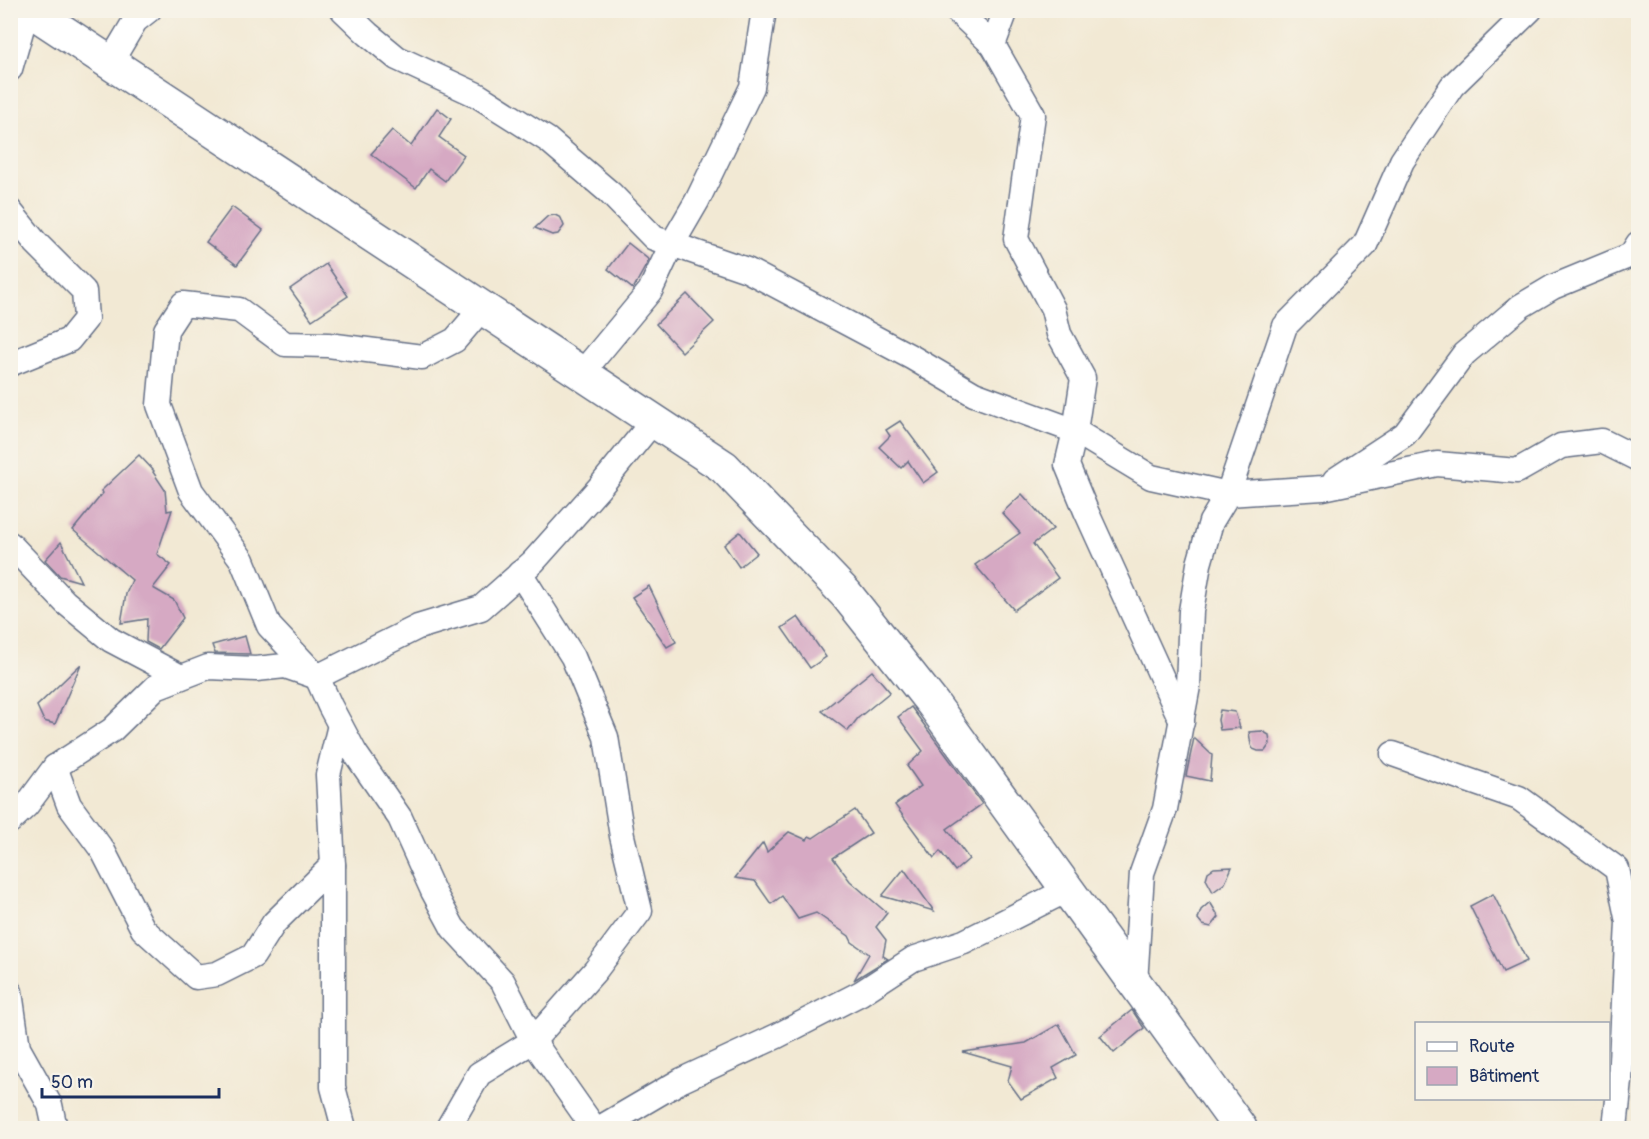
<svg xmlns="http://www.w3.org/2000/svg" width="1649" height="1139" font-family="Pangolin,sans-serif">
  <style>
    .building { fill: #d6a9c3 }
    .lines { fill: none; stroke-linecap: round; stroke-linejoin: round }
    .street-casing { stroke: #667087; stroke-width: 27 }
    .secondary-casing { stroke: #667087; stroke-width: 36 }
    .street { stroke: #fff; stroke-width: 24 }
    .secondary { stroke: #fff; stroke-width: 33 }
  </style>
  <rect width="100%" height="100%" fill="#f7f3e8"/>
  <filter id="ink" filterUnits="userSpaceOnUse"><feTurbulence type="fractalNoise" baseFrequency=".0167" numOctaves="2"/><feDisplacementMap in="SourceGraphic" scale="12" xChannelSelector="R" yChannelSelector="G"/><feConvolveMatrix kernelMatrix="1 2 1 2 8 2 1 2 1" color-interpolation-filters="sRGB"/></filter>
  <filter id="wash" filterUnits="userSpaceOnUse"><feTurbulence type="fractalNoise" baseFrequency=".008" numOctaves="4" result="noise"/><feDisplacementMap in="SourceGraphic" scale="24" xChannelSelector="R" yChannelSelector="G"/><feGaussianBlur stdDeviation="1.35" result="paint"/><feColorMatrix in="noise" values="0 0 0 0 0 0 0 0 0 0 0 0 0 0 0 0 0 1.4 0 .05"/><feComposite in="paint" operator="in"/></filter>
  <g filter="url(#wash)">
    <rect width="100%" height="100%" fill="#f2e9d4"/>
    <g id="blocks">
      <g class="building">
        <polygon points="437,108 451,119 439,137 464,155 445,181 429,169 416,188 371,154 392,130 411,146"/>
        <polygon points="232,207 263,230 237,265 206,242"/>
        <polygon points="555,215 561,218 564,226 558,234 552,235 535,228 548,216"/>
        <polygon points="628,243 649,260 633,289 608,269"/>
        <polygon points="326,264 348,296 312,320 290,289"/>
        <polygon points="687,294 714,322 682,352 656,324"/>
        <polygon points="900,421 938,472 923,483 908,461 901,468 879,447 890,436 886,430"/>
        <polygon points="139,455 154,471 153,472 165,490 167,511 172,510 157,554 171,565 153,588 174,600 183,618 159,649 146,642 147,619 121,623 126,594 132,580 73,530 103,493 101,491"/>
        <polygon points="1022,494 1053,529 1033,544 1058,578 1014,610 975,565 1020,533 1002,513"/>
        <polygon points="740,532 757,553 739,567 724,545"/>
        <polygon points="61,542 81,582 60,576 45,560"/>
        <polygon points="649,586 676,642 667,647 632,597"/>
        <polygon points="798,617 826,657 810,668 782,628"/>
        <polygon points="245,636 250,654 215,653 212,645"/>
        <polygon points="81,664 55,724 44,721 37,706"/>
        <polygon points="872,671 890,692 858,718 848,731 822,711"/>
        <polygon points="911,707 982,804 947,829 969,859 955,871 940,851 934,858 895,805 921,786 907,766 923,751 898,717"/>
        <polygon points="1220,710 1235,712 1240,728 1220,730 1218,720"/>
        <polygon points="1262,731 1269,735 1270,744 1265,751 1258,751 1253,749 1251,745 1249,732"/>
        <polygon points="1194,738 1212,755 1210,781 1186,776"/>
        <polygon points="855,810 871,833 833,858 850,881 887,913 876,927 886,940 883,956 888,959 854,980 869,954 852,942 849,936 816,913 798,919 782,896 771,904 755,881 735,878 763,843 767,852 789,832 807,840 809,836 813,838"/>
        <polygon points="1232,867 1225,883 1213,892 1206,879 1208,872 1214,868"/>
        <polygon points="904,869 934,911 882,896"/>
        <polygon points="1493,894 1527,961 1503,972 1470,906"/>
        <polygon points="1210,902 1219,917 1211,927 1203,925 1198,919 1201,910"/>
        <polygon points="1132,1010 1144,1028 1114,1053 1100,1036"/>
        <polygon points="1059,1024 1076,1055 1053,1068 1058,1078 1021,1099 1008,1081 1012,1066 963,1052 1026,1043"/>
      </g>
    </g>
  </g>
  <g filter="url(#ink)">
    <use href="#blocks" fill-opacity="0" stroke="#667087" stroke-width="1.5"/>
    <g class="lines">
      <g class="street-casing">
        <g id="street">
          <polyline points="343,10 368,34 397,58 477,95 548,140 610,193 654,238 747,270 913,358 974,394 1075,431 1151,477 1228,494 1285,326 1365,245 1402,161 1452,86 1530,10"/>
          <polyline points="956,10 993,45 1033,115 1016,239 1053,309 1059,334 1083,378 1075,431 1067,465 1086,511 1182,722"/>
          <polyline points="993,45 1006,10"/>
          <polyline points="110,63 135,21 149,10"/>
          <polyline points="10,69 27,10"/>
          <polyline points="10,211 36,243 84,291 86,319 69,340 10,364"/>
          <polyline points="483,307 455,340 422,357 328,345 285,344 239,310 183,304 166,330 159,405 191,491 242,560 269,626 317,677 330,706 355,753 400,818 433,891 453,928 503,982 533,1041 594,1128"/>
          <polyline points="582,373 650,291 672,244 697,201 752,87 764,10"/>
          <polyline points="1335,480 1405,434 1464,354 1521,306 1553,287 1631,255 1638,244"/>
          <polyline points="10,544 65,602 111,640 181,677"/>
          <polyline points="340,725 328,775 333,865 333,1087 344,1128"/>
          <polyline points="1393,754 1519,798 1617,869 1628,922 1620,1081 1615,1128"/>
          <polyline points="55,767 69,805 103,851 143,929 196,977 217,974 253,956 274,923 333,865"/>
          <polyline points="10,821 26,806 55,767 112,730 156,687 208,667 256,669 285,666 317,677 418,627 481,608 533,562 599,488 654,420"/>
          <polyline points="1135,983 1142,873 1165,809 1188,686 1191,611 1199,564 1211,522 1228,494 1323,488 1437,464 1517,471 1561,446 1602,441 1638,459"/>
          <polyline points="10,992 18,1048 50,1105 55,1128"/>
          <polyline points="448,1128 479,1074 533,1041 595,971 640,911 622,836 606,737 573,657 520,573"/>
          <polyline points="600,1128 682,1080 777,1036 861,993 913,959 964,942 1067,890"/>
        </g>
      </g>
      <g class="secondary-casing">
        <polyline id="secondary" points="30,10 724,467 846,594 933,704 1240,1128"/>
      </g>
      <use href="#street" class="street"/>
      <use href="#secondary" class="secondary"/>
    </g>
  </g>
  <rect width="1649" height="1139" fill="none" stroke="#f7f3e8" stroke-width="36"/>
  <rect x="1415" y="1022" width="195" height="78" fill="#f7f3e8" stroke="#9fa5b1" stroke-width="1.5"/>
  <rect x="1427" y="1042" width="30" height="9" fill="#ffffff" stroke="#9fa5b1" stroke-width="1.5"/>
  <text x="1469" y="1052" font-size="18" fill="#1b2f5e">Route</text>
  <rect x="1427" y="1067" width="30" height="18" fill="#d6a9c3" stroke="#9fa5b1" stroke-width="1.5"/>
  <text x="1469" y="1082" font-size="18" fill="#1b2f5e">Bâtiment</text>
  <path d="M42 1088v9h177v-9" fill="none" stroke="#1b2f5e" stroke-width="3"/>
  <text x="51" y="1088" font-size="18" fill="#1b2f5e" stroke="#f7f3e8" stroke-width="4.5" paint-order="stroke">50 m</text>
</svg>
